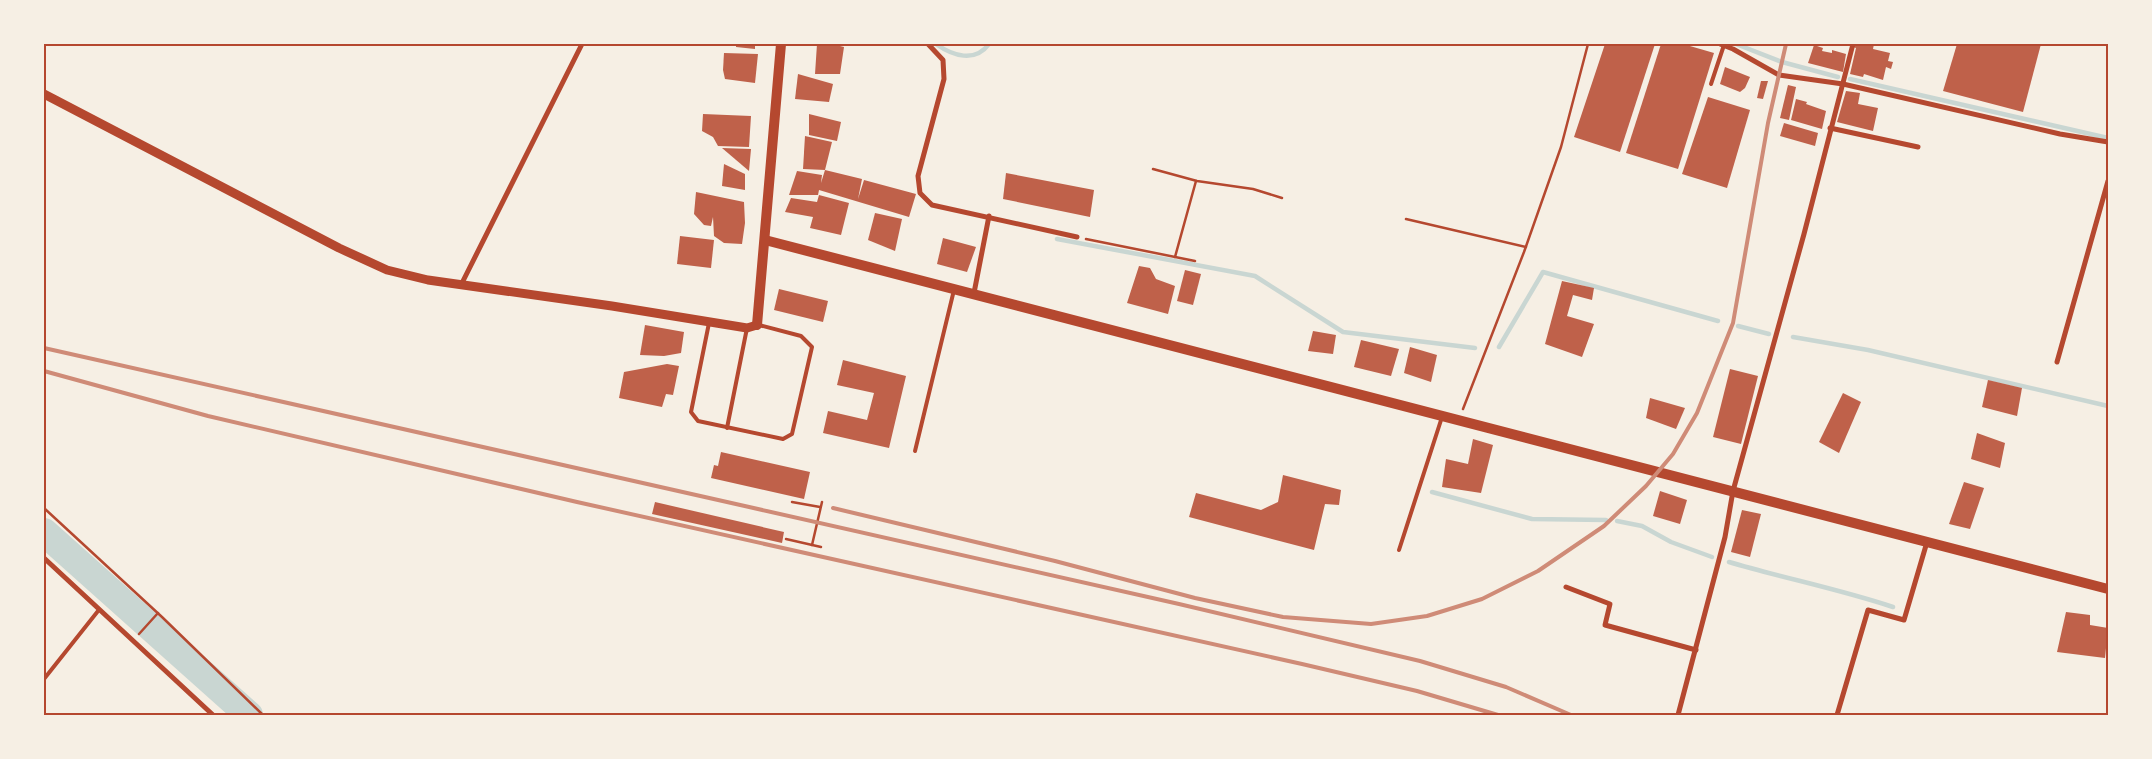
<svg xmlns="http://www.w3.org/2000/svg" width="2152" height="759" font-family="Ubuntu,sans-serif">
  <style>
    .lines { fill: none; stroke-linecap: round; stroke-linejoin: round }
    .stream { stroke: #c9d6d2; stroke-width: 4.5 }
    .river { stroke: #c9d6d2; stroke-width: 28 }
    .building { fill: #bf614a }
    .path { stroke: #b5482f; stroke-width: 2.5 }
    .service { stroke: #b5482f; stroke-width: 4 }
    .minor { stroke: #b5482f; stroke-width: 5 }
    .tertiary { stroke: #b5482f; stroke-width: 9 }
    .secondary { stroke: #b5482f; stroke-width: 10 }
    .rail { stroke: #cf8b77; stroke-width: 4 }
    .neatline { fill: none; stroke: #b5482f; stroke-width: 2 }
  </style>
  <rect width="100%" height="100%" fill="#f6efe4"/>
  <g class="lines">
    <g class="stream">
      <path d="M936 44C953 56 975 63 989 44"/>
      <polyline points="1736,44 1782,62 1838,77"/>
      <polyline points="1850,79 2108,138"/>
      <polyline points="1057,239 1255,276 1343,332 1475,348"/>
      <polyline points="1738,326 1769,334"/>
      <polyline points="1793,337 1868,350 2108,406"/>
      <polyline points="1499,347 1543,272 1718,321"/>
      <polyline points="1432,492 1532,519 1606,520"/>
      <polyline points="1617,521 1642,526 1671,542 1712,557"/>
      <path d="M1729 562C1783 578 1839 589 1893 607"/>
    </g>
    <polyline class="river" points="44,532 249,715"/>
  </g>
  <g class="building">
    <polygon points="736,44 755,44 755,49 736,47"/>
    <polygon points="817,44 841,44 840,46 844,47 840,74 815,74"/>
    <polygon points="1605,44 1655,44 1620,152 1574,137"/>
    <polygon points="1661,44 1683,44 1714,53 1678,169 1626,153"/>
    <polygon points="1854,44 1874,44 1873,49 1890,53 1888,61 1893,62 1891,69 1886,67 1883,80 1864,74 1863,77 1850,74 1856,48 1853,47"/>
    <polygon points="1957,44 2041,44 2023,112 1943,91"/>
    <polygon points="1814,45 1823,48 1822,51 1832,53 1832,50 1846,54 1843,72 1808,63"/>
    <polygon points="724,53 758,54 755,83 725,79 723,70"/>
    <polygon points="1725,67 1750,77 1745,88 1740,92 1720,84"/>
    <polygon points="798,74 833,84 829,102 795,99"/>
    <polygon points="1761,81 1768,81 1763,99 1757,98"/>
    <polygon points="1788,85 1796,87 1789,120 1780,118"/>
    <polygon points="1846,91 1860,93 1858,104 1878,108 1873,131 1837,122"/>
    <polygon points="1708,97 1750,110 1727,188 1682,174"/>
    <polygon points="1796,99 1807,102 1806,104 1826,111 1822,129 1791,120"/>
    <polygon points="703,114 751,116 749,147 718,146 713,137 702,131"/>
    <polygon points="809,114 841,122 837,141 809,135"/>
    <polygon points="1784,123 1818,133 1815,146 1780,136"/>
    <polygon points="805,136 832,142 825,170 803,169"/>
    <polygon points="722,148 751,149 749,171"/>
    <polygon points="724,164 745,174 745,190 722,186"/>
    <polygon points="825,170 862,179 858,199 864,180 916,194 909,217 819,190 818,195 789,195 797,171 822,175 821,183"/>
    <polygon points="1006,173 1094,190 1090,217 1003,199"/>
    <polygon points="696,192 744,202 745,223 742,244 724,243 714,236 713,217 711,226 704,225 694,214"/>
    <polygon points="819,195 849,203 841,235 810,228 813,217 785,212 791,198 817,202"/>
    <polygon points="875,213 902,219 895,251 868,240"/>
    <polygon points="680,236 714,240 711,268 677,264"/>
    <polygon points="943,238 976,247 967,272 937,264"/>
    <polygon points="1139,266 1150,268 1156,279 1175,286 1168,314 1127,303"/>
    <polygon points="1185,270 1201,274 1193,305 1177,301"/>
    <polygon points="1562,281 1594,288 1592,300 1573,295 1567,316 1594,324 1582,357 1545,344"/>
    <polygon points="779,289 828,301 823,322 774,310"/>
    <polygon points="645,325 684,332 681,353 664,356 640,355"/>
    <polygon points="1313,331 1336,335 1333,354 1308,351"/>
    <polygon points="1361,340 1399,349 1391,376 1354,367"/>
    <polygon points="1410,347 1437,355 1431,382 1404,373"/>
    <polygon points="843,360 906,376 889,448 823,433 828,411 867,420 874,393 837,385"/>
    <polygon points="667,364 679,366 673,395 666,394 662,407 619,398 624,372"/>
    <polygon points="1730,369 1758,376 1741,444 1713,437"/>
    <polygon points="1988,380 2022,388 2017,416 1982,407"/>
    <polygon points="1843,393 1861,402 1839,453 1819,442"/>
    <polygon points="1650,398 1685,408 1676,429 1646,418"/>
    <polygon points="1977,433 2005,443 2000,468 1971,459"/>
    <polygon points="1473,439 1493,445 1481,493 1442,487 1446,459 1468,464"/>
    <polygon points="721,452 810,472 804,499 711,478 714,465 718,466"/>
    <polygon points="1283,475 1341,490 1339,505 1325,504 1314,550 1189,517 1196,493 1261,510 1278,502"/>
    <polygon points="1964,482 1984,488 1970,529 1949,524"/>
    <polygon points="1660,491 1687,500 1680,524 1653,516"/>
    <polygon points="655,502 784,532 782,543 652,514"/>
    <polygon points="1742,510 1761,514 1750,557 1731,552"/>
    <polygon points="2066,612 2090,615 2090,625 2108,628 2105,658 2057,652"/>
  </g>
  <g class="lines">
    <g class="path">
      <polyline points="1153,169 1197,181 1253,189 1282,198"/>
      <polyline points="1406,219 1526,247"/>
      <polyline points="1086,239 1195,261"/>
      <polyline points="1175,257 1196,181"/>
      <polyline points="1463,409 1524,252 1561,147 1588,44"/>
      <polyline points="792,502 820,507"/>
      <polyline points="44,508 162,617 263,715"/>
      <polyline points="786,539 821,547"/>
      <polyline points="812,545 822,502"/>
      <polyline points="139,634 158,613"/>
    </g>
    <g class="service">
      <polyline points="1711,84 1724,45"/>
      <polyline points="709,323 691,412 698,421 783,439 792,434 812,347 801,336 759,325"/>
      <polyline points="727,428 747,328"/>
      <polyline points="915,451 954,290"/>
      <polyline points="1399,550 1442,417"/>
      <polyline points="44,679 98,611"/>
    </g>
    <g class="minor">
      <polyline points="928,44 943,60 944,79 918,176 920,193 932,205 1077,237"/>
      <polyline points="1720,44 1733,49 1779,75 1843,84 2060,134 2108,142"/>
      <polyline points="1830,128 1918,147"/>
      <polyline points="461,285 582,44"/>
      <polyline points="974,293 989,216"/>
      <polyline points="2057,362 2108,181"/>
      <polyline points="44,558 213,715"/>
      <polyline points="1566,587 1610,604 1605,625 1696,650"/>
      <polyline points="1678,715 1725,537 1733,491 1804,234 1853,44"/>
      <polyline points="1837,715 1868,610 1904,620 1927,542"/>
    </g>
    <polyline class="tertiary" points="44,94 339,248 387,270 428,280 612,306 747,328 757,325"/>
    <g class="secondary">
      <polyline points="765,240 2108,589"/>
      <polyline points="757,325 781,44"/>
    </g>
    <g class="rail">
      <polyline points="44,348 1179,604 1420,661 1506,687 1571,715"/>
      <polyline points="44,371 208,416 577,502 1302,664 1417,691 1498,715"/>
      <polyline points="833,508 1055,561 1195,598 1283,617 1371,624 1427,616 1482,599 1538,571 1604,526 1646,486 1673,454 1697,413 1733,323 1768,123 1786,44"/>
    </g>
  </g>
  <rect width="2152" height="759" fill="none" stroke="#f6efe4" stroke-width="90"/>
  <rect x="45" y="45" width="2062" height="669" class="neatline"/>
</svg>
